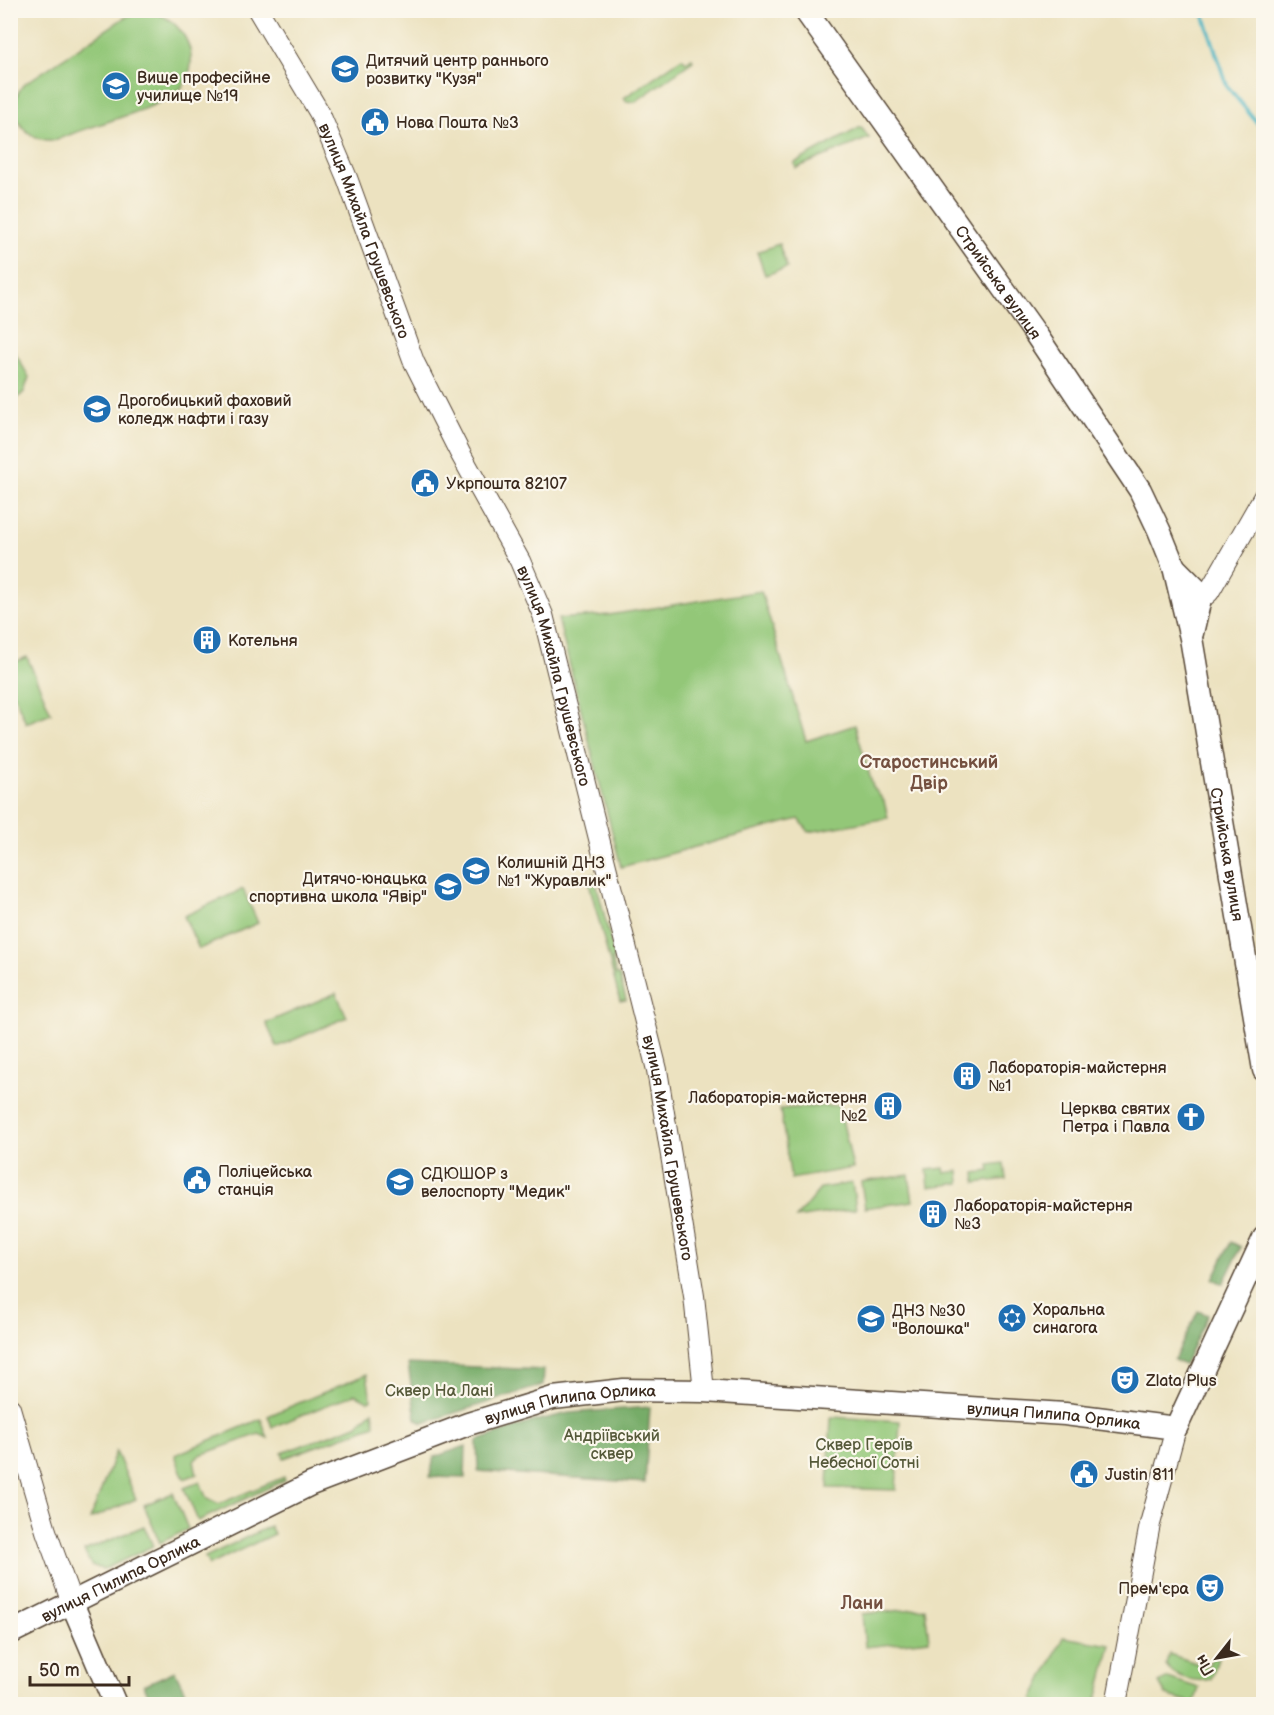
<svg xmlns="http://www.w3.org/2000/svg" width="1274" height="1715" font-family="'Balsamiq Sans',sans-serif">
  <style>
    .green { fill: #93c778; stroke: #67784b; stroke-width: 1.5 }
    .forest { fill: #76ac68; stroke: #586b43; stroke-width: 1.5 }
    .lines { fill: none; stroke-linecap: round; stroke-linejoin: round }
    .stream { stroke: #48b5c3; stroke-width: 4 }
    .tertiary-casing { stroke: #564636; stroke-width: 22 }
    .secondary-casing { stroke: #564636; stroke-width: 25 }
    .tertiary { stroke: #fff; stroke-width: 20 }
    .secondary { stroke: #fff; stroke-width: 22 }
    .labels { text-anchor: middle; stroke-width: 4.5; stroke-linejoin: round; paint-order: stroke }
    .poi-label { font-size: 16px; fill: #3b2a1e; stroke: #fbf7ec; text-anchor: start }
    .street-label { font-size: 16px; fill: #3b2a1e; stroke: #fbf7ec }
    .park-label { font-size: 16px; fill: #555939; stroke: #fbf7ec }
    .neighbourhood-label { font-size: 18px; font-weight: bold; fill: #745040; stroke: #fbf7ec }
  </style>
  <rect width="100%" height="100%" fill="#fbf7ec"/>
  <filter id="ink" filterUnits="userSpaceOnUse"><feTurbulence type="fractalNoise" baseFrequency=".0167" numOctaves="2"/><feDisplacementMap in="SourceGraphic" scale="12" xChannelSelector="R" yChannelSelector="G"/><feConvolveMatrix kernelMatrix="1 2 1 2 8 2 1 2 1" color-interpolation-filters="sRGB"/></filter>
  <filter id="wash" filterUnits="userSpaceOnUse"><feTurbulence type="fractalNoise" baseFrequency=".008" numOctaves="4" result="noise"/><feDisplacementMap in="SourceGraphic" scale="24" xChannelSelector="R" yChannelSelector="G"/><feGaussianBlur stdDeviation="1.35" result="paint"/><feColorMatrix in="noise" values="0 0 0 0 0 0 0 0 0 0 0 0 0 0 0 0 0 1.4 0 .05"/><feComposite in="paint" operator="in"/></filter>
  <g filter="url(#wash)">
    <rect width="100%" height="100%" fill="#ece2c0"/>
    <g class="green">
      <path d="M139 11C177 9 207 54 182 87 166 108 84 127 56 140 24 143 3 111 23 85L124 18Z"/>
      <polygon points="682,58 686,62 692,58 693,61 635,102 626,101 624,98"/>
      <polygon points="861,127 869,138 796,168 794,163"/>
      <polygon points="779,244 787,268 765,275 757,252"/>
      <polygon points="10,344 29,377 24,392 11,404"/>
      <polygon points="761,591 806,741 855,725 873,787 884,801 888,818 809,832 799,819 621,867 558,619 609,615"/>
      <polygon points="27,657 51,713 26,723 11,687 10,664"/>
      <polygon points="594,874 615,958 612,959 616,975 619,975 626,1000 620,1001 587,875"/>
      <polygon points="243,889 258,923 199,949 184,916"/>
      <polygon points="336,993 347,1017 277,1047 266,1023"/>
      <polygon points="839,1105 853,1168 791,1179 780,1109"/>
      <polygon points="1004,1163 1006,1179 976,1183 975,1173 990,1171 989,1165"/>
      <polygon points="944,1168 945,1173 959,1171 960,1183 929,1187 927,1170"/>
      <polygon points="909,1175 913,1201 865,1208 861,1182"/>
      <polygon points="852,1183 856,1209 796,1218 821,1188"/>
      <polygon points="367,1374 371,1400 368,1401 355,1394 272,1427 268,1416"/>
      <polygon points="373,1411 375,1425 284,1458 282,1453 357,1425"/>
      <polygon points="831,1417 900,1421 896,1490 828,1488"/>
      <polygon points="261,1419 268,1438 259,1434 200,1455 194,1461 197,1474 184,1479 175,1455"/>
      <polygon points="116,1451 136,1499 90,1519"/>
      <polygon points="284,1477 285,1480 198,1521 184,1488 200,1482 207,1499 219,1504"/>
      <polygon points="173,1493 188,1529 160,1543 144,1505"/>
      <polygon points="144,1526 153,1546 107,1568 102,1569 91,1565 84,1551"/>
      <polygon points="270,1526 274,1534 209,1565 205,1557"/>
      <polygon points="925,1608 929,1640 865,1647 862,1614"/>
      <polygon points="1063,1637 1111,1645 1096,1704 1039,1704 1033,1699"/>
      <path d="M1169 1654 1208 1667 1212 1657 1218 1659 1211 1679C1196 1683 1175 1678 1166 1665Z"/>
      <polygon points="1168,1678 1199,1688 1194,1703 1166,1695 1159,1683"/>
    </g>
    <g class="forest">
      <polygon points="1231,1242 1241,1247 1223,1284 1213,1279"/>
      <polygon points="1198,1311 1208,1315 1184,1365 1174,1360"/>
      <polygon points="408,1364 544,1370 543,1385 423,1423 416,1419"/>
      <polygon points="650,1407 645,1483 478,1471 477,1441 535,1421 569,1413"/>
      <polygon points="466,1446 465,1478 430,1477 434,1457"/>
      <polygon points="175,1671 191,1704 152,1704 144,1685"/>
    </g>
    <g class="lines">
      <polyline class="stream" points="1202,10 1227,86 1264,131"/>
    </g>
  </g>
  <g filter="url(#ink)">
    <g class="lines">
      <g class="tertiary-casing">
        <g id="tertiary">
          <path id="s1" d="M258 10 319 112 347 178 414 362 460 453 520 561 543 615 657 1070 694 1296 704 1391"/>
          <polyline points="1200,600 1209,592 1264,496"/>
          <polyline points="10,1408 46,1531 72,1603"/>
          <polyline points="1116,1704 1150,1524 1176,1428"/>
        </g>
      </g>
      <g class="secondary-casing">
        <g id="secondary">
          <path id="s2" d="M805 10 1035 333 1140 490 1159 530 1174 567 1191 638 1264 1070"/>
          <polyline points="1174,567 1201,594 1192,633"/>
          <polyline points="72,1603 115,1704"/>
          <path id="s3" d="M10 1633 311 1484 468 1424 553 1398 624 1390 704 1391 1065 1414 1176 1428 1264 1238"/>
        </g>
      </g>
      <use href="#tertiary" class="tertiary"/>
      <use href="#secondary" class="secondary"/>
    </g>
  </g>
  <defs>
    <g id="school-disc" transform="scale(1.5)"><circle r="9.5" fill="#1f6fb2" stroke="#fbf7ec"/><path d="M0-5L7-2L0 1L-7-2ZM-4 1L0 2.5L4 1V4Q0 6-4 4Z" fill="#fff"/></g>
    <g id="university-disc" transform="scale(1.5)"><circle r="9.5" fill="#1f6fb2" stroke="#fbf7ec"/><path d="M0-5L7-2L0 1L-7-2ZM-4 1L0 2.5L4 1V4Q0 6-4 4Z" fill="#fff"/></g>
    <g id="civic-disc" transform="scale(1.5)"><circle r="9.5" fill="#1f6fb2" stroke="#fbf7ec"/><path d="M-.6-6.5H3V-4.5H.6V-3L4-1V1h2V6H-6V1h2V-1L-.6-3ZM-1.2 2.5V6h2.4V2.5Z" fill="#fff"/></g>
    <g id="building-disc" transform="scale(1.5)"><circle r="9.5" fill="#1f6fb2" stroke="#fbf7ec"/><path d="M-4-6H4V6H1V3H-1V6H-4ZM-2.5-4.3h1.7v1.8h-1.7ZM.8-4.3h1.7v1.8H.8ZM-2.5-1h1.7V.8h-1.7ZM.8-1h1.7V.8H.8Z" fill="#fff"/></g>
    <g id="church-disc" transform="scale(1.5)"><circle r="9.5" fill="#1f6fb2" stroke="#fbf7ec"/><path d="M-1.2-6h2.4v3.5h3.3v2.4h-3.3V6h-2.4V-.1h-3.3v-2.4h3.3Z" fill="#fff"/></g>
    <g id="synagogue-disc" transform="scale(1.5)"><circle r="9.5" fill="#1f6fb2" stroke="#fbf7ec"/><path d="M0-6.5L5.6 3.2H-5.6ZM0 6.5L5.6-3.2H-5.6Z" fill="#fff"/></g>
    <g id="theatre-disc" transform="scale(1.5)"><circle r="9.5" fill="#1f6fb2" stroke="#fbf7ec"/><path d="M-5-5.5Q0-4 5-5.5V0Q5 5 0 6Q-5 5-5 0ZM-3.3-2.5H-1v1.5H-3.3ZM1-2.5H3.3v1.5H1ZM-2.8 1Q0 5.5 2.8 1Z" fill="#fff"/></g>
  </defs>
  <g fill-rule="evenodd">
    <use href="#school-disc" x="345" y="69"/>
    <use href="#university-disc" x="116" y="86"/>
    <use href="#civic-disc" x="375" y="122"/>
    <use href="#university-disc" x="97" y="409"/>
    <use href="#civic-disc" x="425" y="483"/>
    <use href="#building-disc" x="207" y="640"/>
    <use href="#school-disc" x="476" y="871"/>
    <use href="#school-disc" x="448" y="887"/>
    <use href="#building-disc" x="967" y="1076"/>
    <use href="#building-disc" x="888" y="1106"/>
    <use href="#church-disc" x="1191" y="1117"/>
    <use href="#civic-disc" x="197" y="1180"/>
    <use href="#school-disc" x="400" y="1182"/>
    <use href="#building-disc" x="933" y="1214"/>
    <use href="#synagogue-disc" x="1012" y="1318"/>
    <use href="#school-disc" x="871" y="1319"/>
    <use href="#theatre-disc" x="1125" y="1380"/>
    <use href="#civic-disc" x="1084" y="1474"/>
    <use href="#theatre-disc" x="1210" y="1588"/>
  </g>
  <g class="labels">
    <g class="poi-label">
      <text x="366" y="66">Дитячий центр раннього<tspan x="366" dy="18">розвитку "Кузя"</tspan></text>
      <text x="137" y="83">Вище професійне<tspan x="137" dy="18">училище №19</tspan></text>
      <text x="396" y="128">Нова Пошта №3</text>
      <text x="118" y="406">Дрогобицький фаховий<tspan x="118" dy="18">коледж нафти і газу</tspan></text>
      <text x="446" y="489">Укрпошта 82107</text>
      <text x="228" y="646">Котельня</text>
      <text x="497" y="868">Колишній ДНЗ<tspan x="497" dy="18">№1 "Журавлик"</tspan></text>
      <text x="427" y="884" text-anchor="end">Дитячо-юнацька<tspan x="427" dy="18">спортивна школа "Явір"</tspan></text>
      <text x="988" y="1073">Лабораторія-майстерня<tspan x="988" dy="18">№1</tspan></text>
      <text x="867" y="1103" text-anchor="end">Лабораторія-майстерня<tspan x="867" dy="18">№2</tspan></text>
      <text x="1170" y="1114" text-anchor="end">Церква святих<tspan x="1170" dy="18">Петра і Павла</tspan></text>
      <text x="218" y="1177">Поліцейська<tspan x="218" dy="18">станція</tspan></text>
      <text x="421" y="1179">СДЮШОР з<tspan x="421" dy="18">велоспорту "Медик"</tspan></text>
      <text x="954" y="1211">Лабораторія-майстерня<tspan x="954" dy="18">№3</tspan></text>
      <text x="1033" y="1315">Хоральна<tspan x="1033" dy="18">синагога</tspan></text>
      <text x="892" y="1316">ДНЗ №30<tspan x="892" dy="18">"Волошка"</tspan></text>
      <text x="1146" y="1386">Zlata Plus</text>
      <text x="1105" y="1480">Justin 811</text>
      <text x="1189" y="1594" text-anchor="end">Прем'єра</text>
    </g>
    <g class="street-label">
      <text dy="6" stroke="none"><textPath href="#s1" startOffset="246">вулиця Михайла Грушевського</textPath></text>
      <text dy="6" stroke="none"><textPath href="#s2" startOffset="334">Стрийська вулиця</textPath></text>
      <text dy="6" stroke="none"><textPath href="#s1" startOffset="732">вулиця Михайла Грушевського</textPath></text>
      <text dy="6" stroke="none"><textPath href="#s2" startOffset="962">Стрийська вулиця</textPath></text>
      <text dy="6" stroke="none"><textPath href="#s1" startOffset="1218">вулиця Михайла Грушевського</textPath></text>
      <text dy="6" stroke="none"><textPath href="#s3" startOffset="609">вулиця Пилипа Орлика</textPath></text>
      <text dy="6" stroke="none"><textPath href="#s3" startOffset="1095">вулиця Пилипа Орлика</textPath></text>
      <text dy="6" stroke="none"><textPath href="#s3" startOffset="123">вулиця Пилипа Орлика</textPath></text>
    </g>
    <g class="park-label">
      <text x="439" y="1396">Сквер На Лані</text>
      <text x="612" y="1441">Андріївський<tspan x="612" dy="18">сквер</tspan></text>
      <text x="864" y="1450">Сквер Героїв<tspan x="864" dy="18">Небесної Сотні</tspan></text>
    </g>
    <g class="neighbourhood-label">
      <text x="929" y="768">Старостинський<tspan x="929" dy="21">Двір</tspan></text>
      <text x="862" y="1609">Лани</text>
    </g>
  </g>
  <rect width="1274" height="1715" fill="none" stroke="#fbf7ec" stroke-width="36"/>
  <g transform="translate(1217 1658) rotate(239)" stroke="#fbf7ec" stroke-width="4.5" paint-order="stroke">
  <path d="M0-4.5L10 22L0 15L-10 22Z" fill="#3b2a1e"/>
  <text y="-9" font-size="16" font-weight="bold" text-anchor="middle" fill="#3b2a1e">Пн</text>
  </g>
  <path d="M30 1676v9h99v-9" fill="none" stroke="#3b2a1e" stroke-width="3"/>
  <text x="39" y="1676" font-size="18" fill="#3b2a1e" stroke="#fbf7ec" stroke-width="4.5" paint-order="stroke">50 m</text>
</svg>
